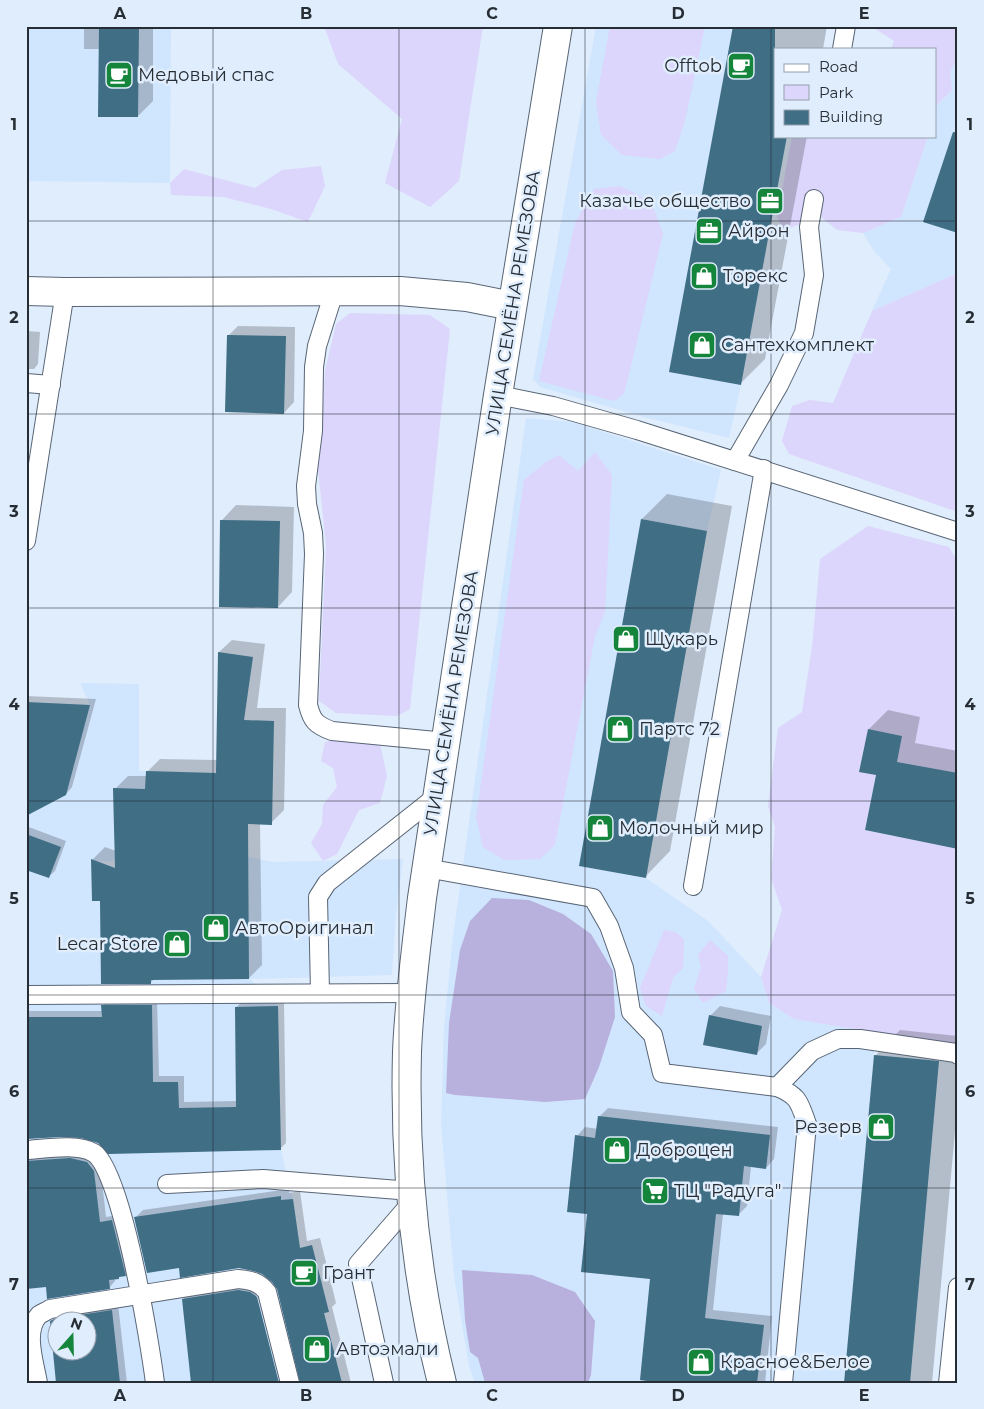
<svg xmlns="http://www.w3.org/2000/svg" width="984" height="1409" font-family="Montserrat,sans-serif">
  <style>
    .built { fill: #d0e5fe; fill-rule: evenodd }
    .green { fill: #dcd5fc }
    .forest { fill: #b8b0dd }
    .shadow { fill: #0003; fill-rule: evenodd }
    .building { fill: #3f6e85; fill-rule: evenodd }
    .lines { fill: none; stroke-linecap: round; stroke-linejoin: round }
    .service-casing { stroke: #586575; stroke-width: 20 }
    .minor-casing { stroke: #586575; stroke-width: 30 }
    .primary-casing { stroke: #586575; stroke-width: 30 }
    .service { stroke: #fff; stroke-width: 18 }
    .minor { stroke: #fff; stroke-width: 28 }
    .primary { stroke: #fff; stroke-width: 28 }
    .grid { fill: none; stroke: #272d34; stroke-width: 1; stroke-opacity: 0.55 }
    .labels { text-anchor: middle; stroke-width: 5; stroke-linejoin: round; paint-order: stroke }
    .poi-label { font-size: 18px; fill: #272d34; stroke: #e0edfc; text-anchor: start }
    .street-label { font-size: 18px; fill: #272d34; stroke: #e0edfc }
    .neatline { fill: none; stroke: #272d34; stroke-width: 2 }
    .grid-label { font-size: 16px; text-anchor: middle; font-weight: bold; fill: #272d34 }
  </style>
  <rect width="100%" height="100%" fill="#e0edfc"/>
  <g class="built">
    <polygon points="26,26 171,26 170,183 27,181 26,185"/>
    <polygon points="596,26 733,26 670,372 741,385 729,438 640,416 540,387 533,379"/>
    <polygon points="958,56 958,273 872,311 891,269 874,251 863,233 901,217 928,136 935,136 935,107 952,90 950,73"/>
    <polygon points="526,418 573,422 721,470 707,531 641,519 579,866 646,878 708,921 761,977 769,1003 794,1019 874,1032 874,1055 844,1383 475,1383 469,1366 454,1276 441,1124 444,1027 453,936"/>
    <path d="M80 683 139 684V771H146L145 789H114V861L91 862 92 900 115 901 116 980 249 979 248 857 273 862 403 859 396 915 392 975 250 979 278 1006 281 1150 293 1199 300 1248 312 1245 329 1312 324 1313 342 1383H26V702L90 705ZM58 1322H88V1352H58Z"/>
  </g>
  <g class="green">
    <polygon points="324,26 483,26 459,181 430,207 385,183 402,119 338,64"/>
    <polygon points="610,26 705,26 685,121 675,151 660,159 622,155 601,135 596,102"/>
    <polygon points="871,26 958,26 958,56 950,73 952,90 935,107 935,49 891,49 894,41"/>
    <polygon points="792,136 928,136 901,217 863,233 837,230 820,216 785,230 777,218"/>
    <polygon points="321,166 325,186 308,222 271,209 223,197 171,195 170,183 184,169 255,188 282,170"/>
    <polygon points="620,186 651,201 663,234 624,394 614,401 539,381 575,223 594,189"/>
    <polygon points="958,273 958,504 955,511 789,454 782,441 792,406 810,400 833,403 872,311"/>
    <polygon points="350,313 430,315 450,329 410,709 397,716 336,713 319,701 326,545 318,469 325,371 336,324"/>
    <polygon points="595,452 612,475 605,612 595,636 555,845 540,859 504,860 483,847 476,818 524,480 546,462 559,455 578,471"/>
    <polygon points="868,526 949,547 958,562 958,773 897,762 902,736 868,729 859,771 876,775 865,830 958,849 958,1046 794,1019 769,1003 761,977 782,910 771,878 775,827 768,806 778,728 802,712 812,647 820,559"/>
    <polygon points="350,738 380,744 387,776 380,803 359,810 337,854 323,861 311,843 322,824 323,805 337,787 333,768 321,761 325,742"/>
    <polygon points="664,930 675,932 684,939 683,968 673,978 662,1016 646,1006 640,988"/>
    <polygon points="710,940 728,956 728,971 726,991 703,1003 694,989 701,967 698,955"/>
  </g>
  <g class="forest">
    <polygon points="492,898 529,900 563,914 591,934 613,971 615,1017 599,1067 585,1099 545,1102 455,1095 446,1093 449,1023 460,950 470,921"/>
    <polygon points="462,1270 532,1275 575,1292 595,1321 591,1375 588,1383 485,1383 478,1358 470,1352 465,1320"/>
  </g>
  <g class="shadow">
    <polygon points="84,26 153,26 153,101 138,116 100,49 84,49"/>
    <polygon points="735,26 827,26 823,49 775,49 775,136 807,136 765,359 740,384"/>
    <polygon points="958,122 958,232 924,221"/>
    <polygon points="238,326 295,327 294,402 284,413 228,336"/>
    <polygon points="26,331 40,332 38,364 34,369 28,369 26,370"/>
    <polygon points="26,387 29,389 26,456"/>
    <polygon points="667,494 732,506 670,851 645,877 642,519"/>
    <polygon points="236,505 294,507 292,592 278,607 222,520"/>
    <polygon points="232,640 265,644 257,708 286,708 284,810 271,823 260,823 262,965 249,978 154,979 151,982 101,899 92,860 105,847 116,851 115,789 128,776 147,776 147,772 160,759 217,760 219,652"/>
    <polygon points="26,696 96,699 72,787 66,794 26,814"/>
    <polygon points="888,710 920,717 915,743 958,751 958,848 877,774 861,771 869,729"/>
    <polygon points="26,826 66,841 55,871 48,877 26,870"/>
    <polygon points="109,999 157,999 159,1076 184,1076 184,1102 237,1101 236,1008 242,1001 284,1001 286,1143 280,1149 99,1142 80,1136 51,1136 26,1139 26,1011 103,1011 103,1006"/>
    <polygon points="720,1006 771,1016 766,1044 756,1054 710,1016"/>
    <polygon points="900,1030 958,1036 958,1099 932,1383 846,1383 875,1056"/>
    <polygon points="608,1108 778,1127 774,1159 766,1168 751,1166 747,1206 738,1215 723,1214 713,1310 772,1316 765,1383 671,1383 652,1278 589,1213 577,1136 585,1127 598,1129 599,1117"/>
    <polygon points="26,1152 77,1152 100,1164 106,1217 118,1215 131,1269 125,1275 115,1278 115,1281 109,1288 47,1286 26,1288"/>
    <polygon points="289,1189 289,1193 300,1191 307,1241 320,1238 336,1303 332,1307 351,1383 307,1383 270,1233 180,1267 135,1218 143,1210"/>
    <polygon points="255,1286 265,1383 183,1299 189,1293"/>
    <path d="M118 1304 127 1383H58L51 1322 57 1315ZM58 1322H88V1352H58Z"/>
  </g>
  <g class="building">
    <polygon points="99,26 139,26 138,117 98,117"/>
    <polygon points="733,26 775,26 775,136 787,136 741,385 669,372"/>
    <polygon points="953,132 958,133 958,233 923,222"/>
    <polygon points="227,335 286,336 284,414 225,412"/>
    <polygon points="641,519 707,531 646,878 579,866"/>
    <polygon points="220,520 280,521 278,608 219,607"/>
    <polygon points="218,652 253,657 244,720 274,721 272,825 248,824 249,979 151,980 151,984 101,984 100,901 92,901 91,859 115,868 113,788 145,789 146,771 216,773"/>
    <polygon points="26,702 90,705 66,795 26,816"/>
    <polygon points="868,729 902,736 897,762 958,773 958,849 865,830 876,775 859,772"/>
    <polygon points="26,834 61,847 49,878 26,870"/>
    <polygon points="101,1005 152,1005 153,1082 178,1082 179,1108 236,1107 235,1007 278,1006 281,1150 108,1154 98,1143 81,1138 60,1137 26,1139 26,1017 102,1017"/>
    <polygon points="709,1015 762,1026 757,1055 703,1045"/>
    <polygon points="874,1055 939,1061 910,1383 844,1383"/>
    <polygon points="598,1116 770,1135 766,1169 744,1166 739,1216 716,1214 705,1318 764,1325 757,1383 660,1383 640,1380 650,1279 581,1272 587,1214 567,1212 575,1135 595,1138"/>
    <polygon points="70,1158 87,1162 94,1171 100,1222 112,1220 126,1276 119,1277 119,1279 109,1280 110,1289 47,1299 46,1287 26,1289 26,1161"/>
    <polygon points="281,1196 281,1200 293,1199 300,1248 312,1245 329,1312 324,1313 342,1383 300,1383 277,1289 272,1282 262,1274 253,1271 239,1268 180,1278 179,1268 147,1273 134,1217"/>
    <polygon points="238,1290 250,1292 257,1297 279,1383 191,1383 182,1299"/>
    <path d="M112 1310 120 1383H56L50 1321 54 1319ZM58 1322H88V1352H58Z"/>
  </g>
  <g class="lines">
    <g class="service-casing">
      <g id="service">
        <polyline points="842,49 846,26"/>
        <path d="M334 292 317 346 314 367 313 431 306 486 307 504 313 533 314 554 308 705C312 721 316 725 332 731L446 742"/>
        <polyline points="26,383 51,385"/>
        <polyline points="498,395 553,406 637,430 958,532"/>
        <polyline points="735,461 779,385 804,333 814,275 809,227 814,199"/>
        <polyline points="26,541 65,292"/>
        <path d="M426 868 593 898 609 926 624 968 631 1012 653 1035 662 1073 777 1087C799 1096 799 1102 807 1124L783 1383"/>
        <polyline points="693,886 764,469"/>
        <polyline points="320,993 318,897 327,883 438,795"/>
        <polyline points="26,995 412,993"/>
        <polyline points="777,1087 812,1051 838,1039 860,1039 956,1053 958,1055"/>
        <path d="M26 1150C44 1149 78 1143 94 1153 122 1172 150 1343 155 1383"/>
        <polyline points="167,1184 263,1179 411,1191"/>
        <path d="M38 1383C35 1364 23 1331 39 1315 42 1313 47 1311 50 1309L238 1279C251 1280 259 1282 267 1292L290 1383"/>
        <polyline points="384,1383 358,1264 411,1203"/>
        <polyline points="948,1383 958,1287"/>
      </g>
    </g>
    <g class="minor-casing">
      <polyline id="minor" points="26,291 65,292 400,291 467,297 512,306"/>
    </g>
    <g class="primary-casing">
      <path id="primary" d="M442 1383C415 1274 404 1164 407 1052 409 1001 416 949 422 898L498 395 558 26"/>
    </g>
    <use href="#service" class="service"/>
    <use href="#minor" class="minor"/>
    <use href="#primary" class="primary"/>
  </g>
  <path class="grid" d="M213 26V1383M399 26V1383M585 26V1383M771 26V1383M26 221H958M26 414H958M26 608H958M26 801H958M26 995H958M26 1188H958"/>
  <defs>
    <g id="cafe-square" transform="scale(1.4375)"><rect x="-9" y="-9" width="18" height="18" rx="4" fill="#16853c" stroke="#e0edfc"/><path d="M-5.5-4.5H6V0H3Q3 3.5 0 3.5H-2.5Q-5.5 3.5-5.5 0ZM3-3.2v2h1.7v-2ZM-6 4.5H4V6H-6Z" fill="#fff"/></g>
    <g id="office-square" transform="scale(1.4375)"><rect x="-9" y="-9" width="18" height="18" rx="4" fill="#16853c" stroke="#e0edfc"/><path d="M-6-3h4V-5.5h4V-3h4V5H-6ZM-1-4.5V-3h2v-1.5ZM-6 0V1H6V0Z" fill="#fff"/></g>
    <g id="shop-square" transform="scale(1.4375)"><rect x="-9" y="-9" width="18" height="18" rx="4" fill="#16853c" stroke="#e0edfc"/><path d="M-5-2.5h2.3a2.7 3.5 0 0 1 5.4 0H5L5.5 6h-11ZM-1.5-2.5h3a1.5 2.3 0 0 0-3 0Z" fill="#fff"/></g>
    <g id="supermarket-square" transform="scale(1.4375)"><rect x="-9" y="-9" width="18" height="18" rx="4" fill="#16853c" stroke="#e0edfc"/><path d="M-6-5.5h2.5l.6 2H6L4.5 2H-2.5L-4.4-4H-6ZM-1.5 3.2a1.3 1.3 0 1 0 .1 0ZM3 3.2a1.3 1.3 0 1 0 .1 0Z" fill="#fff"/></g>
  </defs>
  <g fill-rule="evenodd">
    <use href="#cafe-square" x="741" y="66"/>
    <use href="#cafe-square" x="119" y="75"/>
    <use href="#office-square" x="770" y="201"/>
    <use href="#office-square" x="709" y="231"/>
    <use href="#shop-square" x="704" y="276"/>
    <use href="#shop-square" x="702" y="345"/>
    <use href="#shop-square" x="626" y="639"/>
    <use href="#shop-square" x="620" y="729"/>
    <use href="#shop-square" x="600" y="828"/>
    <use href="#shop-square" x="216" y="928"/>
    <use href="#shop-square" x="177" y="944"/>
    <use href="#shop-square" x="881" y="1127"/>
    <use href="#shop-square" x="617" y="1150"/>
    <use href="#supermarket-square" x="655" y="1191"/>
    <use href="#cafe-square" x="304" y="1273"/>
    <use href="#shop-square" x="317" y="1349"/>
    <use href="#shop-square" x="701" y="1362"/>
  </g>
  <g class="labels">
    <g class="poi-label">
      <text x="722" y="72" text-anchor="end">Offtob</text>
      <text x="138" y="81">Медовый спас</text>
      <text x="751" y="207" text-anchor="end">Казачье общество</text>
      <text x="728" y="237">Айрон</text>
      <text x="723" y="282">Торекс</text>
      <text x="721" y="351">Сантехкомплект</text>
      <text x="645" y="645">Щукарь</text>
      <text x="639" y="735">Партс 72</text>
      <text x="619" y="834">Молочный мир</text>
      <text x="235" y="934">АвтоОригинал</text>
      <text x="158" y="950" text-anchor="end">Lecar Store</text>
      <text x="862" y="1133" text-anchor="end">Резерв</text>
      <text x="636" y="1156">Доброцен</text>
      <text x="674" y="1197">ТЦ "Радуга"</text>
      <text x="323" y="1279">Грант</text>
      <text x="336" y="1355">Автоэмали</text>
      <text x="720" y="1368">Красное&amp;Белое</text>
    </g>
    <g class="street-label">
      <text transform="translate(513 303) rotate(-81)" y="6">УЛИЦА СЕМЁНА РЕМЕЗОВА</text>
      <text transform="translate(451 703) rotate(-81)" y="6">УЛИЦА СЕМЁНА РЕМЕЗОВА</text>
    </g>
  </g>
  <rect width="984" height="1409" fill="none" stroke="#e0edfc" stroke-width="55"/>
  <rect x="774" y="48" width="162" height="90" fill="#e0edfc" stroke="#96a0ac"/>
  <rect x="784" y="64" width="25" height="8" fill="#ffffff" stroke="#96a0ac"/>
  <text x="819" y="72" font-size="15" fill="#272d34">Road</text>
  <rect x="784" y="85" width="25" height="15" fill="#dcd5fc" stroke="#96a0ac"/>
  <text x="819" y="98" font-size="15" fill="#272d34">Park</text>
  <rect x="784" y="110" width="25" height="15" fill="#3f6e85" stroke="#96a0ac"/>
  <text x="819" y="122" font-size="15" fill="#272d34">Building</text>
  <g transform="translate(72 1336) rotate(20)"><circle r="24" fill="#e0edfc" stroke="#96a0ac"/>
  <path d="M0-4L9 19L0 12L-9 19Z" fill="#16853c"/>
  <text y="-8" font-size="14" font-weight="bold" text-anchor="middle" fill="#272d34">N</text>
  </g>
  <rect x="28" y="28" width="928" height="1354" class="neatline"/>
  <g class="grid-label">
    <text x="120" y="19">A</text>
    <text x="306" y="19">B</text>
    <text x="492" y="19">C</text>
    <text x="678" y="19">D</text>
    <text x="864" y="19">E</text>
    <text x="14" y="130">1</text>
    <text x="970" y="130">1</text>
    <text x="14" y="323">2</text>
    <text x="970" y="323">2</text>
    <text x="14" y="517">3</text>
    <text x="970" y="517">3</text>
    <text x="14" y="710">4</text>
    <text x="970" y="710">4</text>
    <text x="14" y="904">5</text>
    <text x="970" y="904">5</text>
    <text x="14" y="1097">6</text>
    <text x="970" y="1097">6</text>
    <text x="14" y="1290">7</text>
    <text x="970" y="1290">7</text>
    <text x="120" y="1401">A</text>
    <text x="306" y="1401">B</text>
    <text x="492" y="1401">C</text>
    <text x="678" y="1401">D</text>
    <text x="864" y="1401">E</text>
  </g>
</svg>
